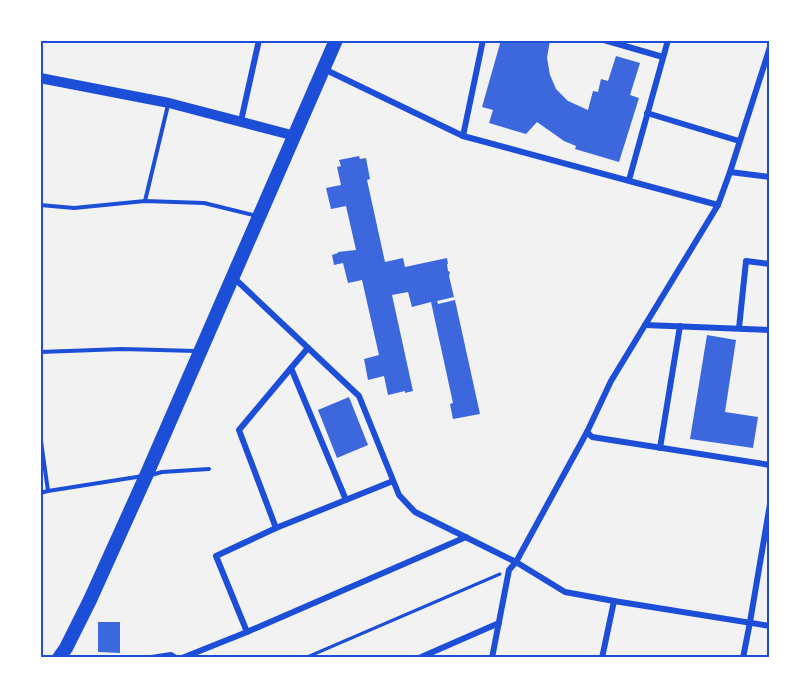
<svg xmlns="http://www.w3.org/2000/svg" width="810" height="698" font-family="'Sofia Sans Condensed',sans-serif">
  <style>
    .building { fill: #3d67dc }
    .lines { fill: none; stroke-linecap: round; stroke-linejoin: round }
    .path { stroke: #1d4ed8; stroke-width: 3 }
    .service { stroke: #1d4ed8; stroke-width: 4 }
    .minor { stroke: #1d4ed8; stroke-width: 6 }
    .tertiary { stroke: #1d4ed8; stroke-width: 10 }
    .primary { stroke: #1d4ed8; stroke-width: 14 }
    .neatline { fill: none; stroke: #1d4ed8; stroke-width: 2 }
  </style>
  <rect width="100%" height="100%" fill="#f2f2f2"/>
  <g class="building">
    <polygon points="501,40 550,40 547,58 550,75 556,89 568,101 588,110 593,91 598,92 601,79 608,81 616,56 640,63 630,95 639,98 619,162 575,149 576,146 564,141 537,122 526,134 489,123 493,110 482,107"/>
    <polygon points="359,156 360,159 366,158 370,179 367,180 385,262 403,258 405,267 447,258 448,264 447,264 448,271 450,272 449,276 454,297 437,301 438,304 455,300 480,414 453,419 450,404 453,403 431,302 412,307 408,292 392,295 413,391 405,393 405,391 388,395 384,376 368,380 364,359 379,355 362,280 348,283 343,263 334,265 332,255 338,253 338,252 356,250 346,206 331,209 326,188 341,185 337,167 341,166 339,160"/>
    <polygon points="707,335 736,340 725,412 758,417 753,448 690,439"/>
    <polygon points="349,397 368,445 337,458 318,410"/>
    <polygon points="98,622 120,622 120,653 98,652"/>
  </g>
  <g class="lines">
    <polyline class="path" points="305,658 500,574"/>
    <g class="service">
      <polyline points="145,201 168,105"/>
      <polyline points="40,205 74,208 145,201 204,203 257,216"/>
      <polyline points="40,352 122,349 196,351"/>
      <polyline points="40,434 48,491"/>
      <polyline points="151,475 162,472 209,469"/>
      <polyline points="40,493 48,491 143,476"/>
    </g>
    <g class="minor">
      <polyline points="604,40 663,57"/>
      <polyline points="324,69 463,136 718,205"/>
      <polyline points="647,113 739,141"/>
      <polyline points="241,121 259,40"/>
      <polyline points="463,136 483,40"/>
      <polyline points="730,172 770,177"/>
      <polyline points="629,180 668,40"/>
      <polyline points="233,277 359,396 399,495 415,512 516,562 565,592 614,601 770,626"/>
      <polyline points="645,325 770,330"/>
      <polyline points="739,328 746,261 770,264"/>
      <polyline points="308,348 291,368 346,500"/>
      <polyline points="587,432 592,437 770,465"/>
      <polyline points="660,448 680,326"/>
      <polyline points="276,528 239,430 291,368"/>
      <polyline points="247,632 216,556 276,528 393,481"/>
      <polyline points="151,658 171,655 176,658"/>
      <polyline points="182,658 247,632 466,537"/>
      <polyline points="419,658 499,623"/>
      <polyline points="492,658 509,570 516,562 587,432 611,381 718,205 730,172 770,47"/>
      <polyline points="602,658 614,601"/>
      <polyline points="743,658 750,622 770,504"/>
    </g>
    <polyline class="tertiary" points="40,78 169,103 295,136"/>
    <polyline class="primary" points="59,658 66,648 90,600 146,476 336,40"/>
  </g>
  <rect width="810" height="698" fill="none" stroke="#ffffff" stroke-width="84"/>
  <rect x="42" y="42" width="726" height="614" class="neatline"/>
</svg>
